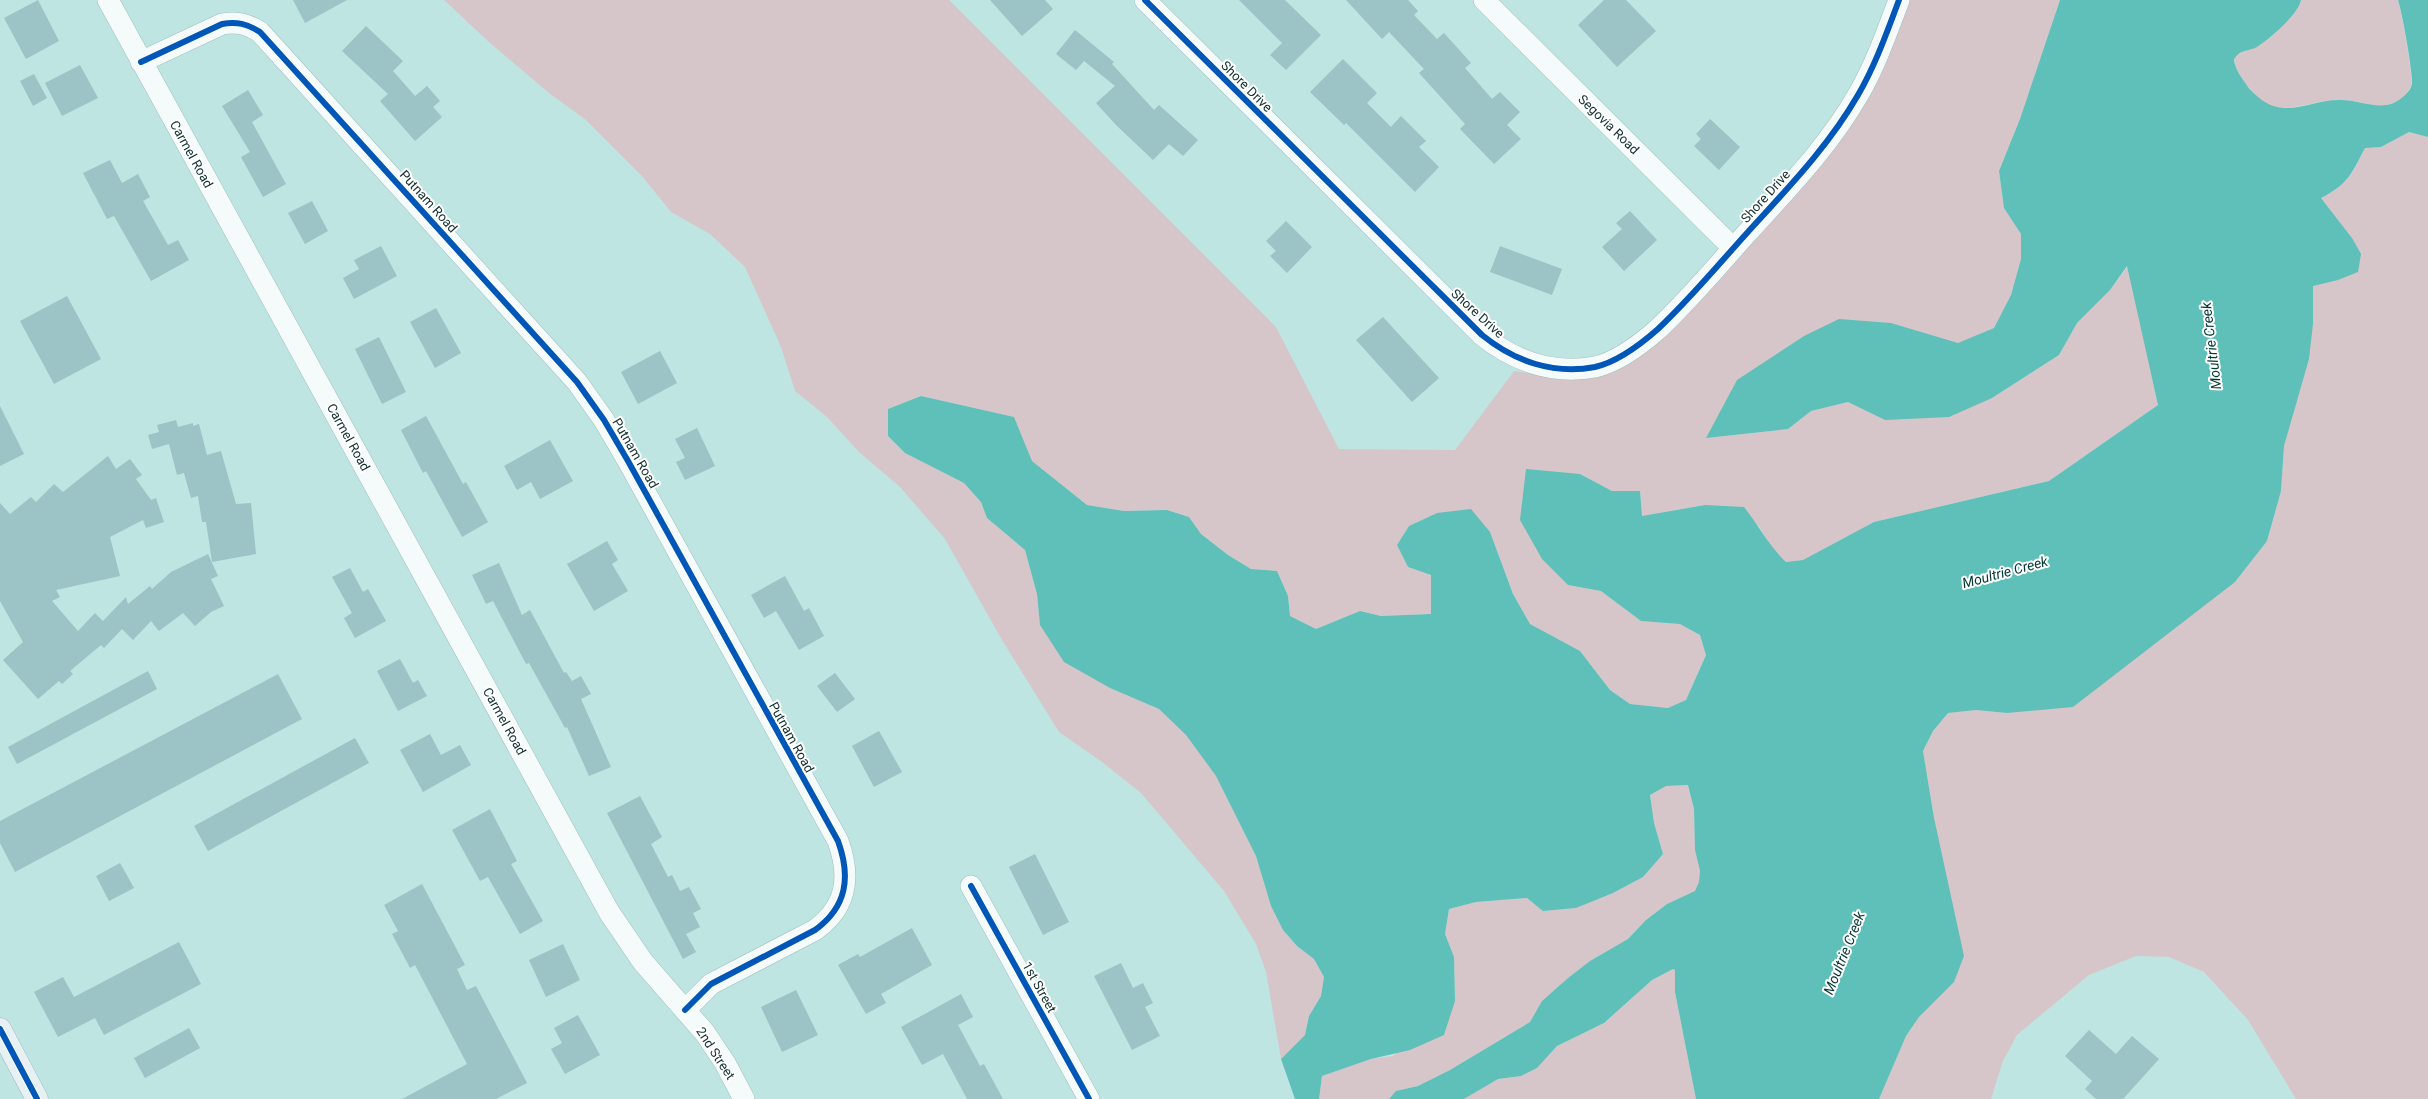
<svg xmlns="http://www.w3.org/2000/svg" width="2428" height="1099" font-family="Roboto,sans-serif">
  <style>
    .green { fill: #d7c6c9 }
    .water { fill: #5fbfb9 }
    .building { fill: #9cc3c5 }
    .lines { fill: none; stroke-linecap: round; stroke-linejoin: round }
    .street-casing { stroke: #9fbfbd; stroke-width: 22 }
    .primary-casing { stroke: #9cb6ba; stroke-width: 23 }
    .street { stroke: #f5fbfb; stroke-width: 21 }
    .primary { stroke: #e7f0f3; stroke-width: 22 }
    .cycleway-casing { stroke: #fff; stroke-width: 8 }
    .cycleway { stroke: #0057b8; stroke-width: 6 }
    .labels { text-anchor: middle; stroke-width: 4; stroke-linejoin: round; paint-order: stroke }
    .street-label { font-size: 13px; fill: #0f2e2c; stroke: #fff }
    .water-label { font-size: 14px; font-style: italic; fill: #003633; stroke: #fff }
  </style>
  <rect width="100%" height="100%" fill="#bee5e2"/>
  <g class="green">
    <polygon points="444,0 949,0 1276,327 1339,449 1455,450 1514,371 1572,379 1662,340 1860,111 1906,0 2060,0 2020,119 1999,171 2004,208 2021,234 2021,259 2011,295 1994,328 1958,344 1891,323 1804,336 1772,357 1721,412 1706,438 1788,429 1811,411 1848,402 1885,420 1992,398 2059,355 2077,323 2110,290 2128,266 2158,405 2049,481 1874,522 1803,560 1786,562 1769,546 1759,526 1705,505 1642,516 1640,491 1612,491 1580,474 1568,585 1601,591 1641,621 1680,624 1700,635 1706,654 1686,700 1668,708 1630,704 1610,690 1580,651 1530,624 1513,594 1490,532 1437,513 1409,526 1397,545 1408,567 1431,575 1431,614 1381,616 1360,611 1316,629 1290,616 1288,596 1277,571 1251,569 1228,555 1201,534 1189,517 1167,510 1124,511 1087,505 1032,461 1013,417 921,396 888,409 888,436 905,453 964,483 981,502 987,518 1025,550 1037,594 1040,625 1110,688 1159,709 1186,735 1216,776 1256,856 1271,906 1283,930 1297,946 1314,959 1324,977 1321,996 1309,1016 1305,1035 1281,1059 1266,972 1256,944 1224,891 1141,793 1102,762 1059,732 1002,640 945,539 900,487 859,452 827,417 795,391 781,347 745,267 710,234 671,212 642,176 586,120 549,93 490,43"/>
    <path d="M2301 0H2398C2401 9 2414 80 2411 86 2407 94 2399 102 2391 104 2376 109 2355 99 2340 100 2301 100 2272 127 2243 80 2238 72 2232 65 2236 55 2243 50 2249 51 2256 47 2269 41 2298 14 2301 0Z"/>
    <path d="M2409 132 2428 137V1099H2296L2248 1020 2204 972 2169 957 2136 956 2089 975 2017 1035 2003 1061 1991 1099H1879L1906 1036 1919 1017 1954 981 1934 818 1923 751 1933 731 1948 713 1976 710 2007 713 2235 582 2267 541 2281 491 2284 446 2313 324V286L2318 284 2352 238 2321 198C2346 186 2353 174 2365 148L2381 147Z"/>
    <polygon points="1688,785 1694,809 1695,850 1700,871 1699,882 1695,891 1667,904 1646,920 1628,939 1590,961 1568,978 1542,1001 1530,1022 1450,1070 1418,1086 1396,1091 1389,1099 1319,1099 1322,1076 1371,1059 1393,1056 1455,1000 1454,957 1445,934 1449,909 1476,902 1527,898 1543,911 1575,908 1613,893 1643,877 1663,854 1654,823 1650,795 1666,786"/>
    <polygon points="1673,969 1675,970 1675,992 1696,1099 1464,1099 1498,1079 1521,1076 1537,1068 1557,1046 1604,1023 1652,980"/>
  </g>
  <path class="water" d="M2060 0H2301C2298 15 2270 38 2257 47 2248 52 2239 49 2234 60 2235 69 2241 77 2246 84 2249 90 2254 93 2258 97 2285 120 2310 100 2339 100 2355 99 2375 109 2391 104 2398 102 2411 92 2412 84 2413 73 2402 11 2398 0H2428V137L2409 132 2381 147 2365 148C2351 175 2348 184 2321 198L2352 238 2361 254 2358 272 2338 280 2313 286V324L2309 359 2284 446 2281 491 2267 541 2235 582 2073 707 2007 713 1976 710 1948 713 1933 731 1923 751 1934 818 1964 956 1954 982 1919 1017 1906 1036 1879 1099H1696L1675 992V970L1673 969 1652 980 1604 1023 1557 1046 1537 1068 1521 1076 1498 1079 1464 1099H1389L1396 1091 1418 1086 1450 1070 1530 1022 1542 1001 1568 978 1590 961 1628 939 1646 920 1667 904 1695 891 1699 882 1700 871 1695 850 1694 809 1688 785 1666 786 1650 795 1654 823 1663 854 1643 877 1613 893 1576 908 1543 911 1527 898 1476 902 1449 909 1445 934 1454 957 1455 1001 1444 1035 1410 1050 1371 1059 1322 1076 1319 1099H1295L1281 1059 1305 1035 1309 1016 1321 996 1324 977 1314 959 1297 946 1283 930 1271 906 1256 856 1216 776 1186 735 1159 709 1110 688 1064 662 1040 625 1037 594 1025 550 987 518 981 502 964 483 905 453 888 436V409L921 396 1014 417 1032 461 1087 505 1124 511 1167 510 1189 517 1201 534 1228 555 1251 569 1277 571 1288 596 1290 616 1316 629 1360 611 1381 616 1431 614V575L1408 567 1397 545 1409 526 1437 513 1471 509 1490 532 1513 594 1530 624 1580 651 1610 690 1630 704 1668 708 1686 700 1706 655 1700 635 1680 624 1641 621 1601 591 1568 585 1542 559 1520 520 1526 469 1580 474 1612 491H1640L1642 516 1705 505 1744 507C1759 526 1769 546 1786 562L1803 560 1874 522 2049 481 2158 405 2127 266 2110 290 2077 323 2059 355 1992 398 1949 417 1885 420 1848 402 1811 411 1788 429 1706 438 1737 380 1804 336 1839 319 1891 323 1958 343 1994 328 2011 295 2021 259V234L2004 208 1999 171 2020 119Z"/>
  <g class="building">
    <polygon points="38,0 59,41 26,59 4,18"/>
    <polygon points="293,0 347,0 305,23"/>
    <polygon points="990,0 1045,0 1053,9 1022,36"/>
    <polygon points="1239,0 1285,0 1321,35 1286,70 1270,55 1282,43"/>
    <polygon points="1346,0 1408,0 1418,11 1414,15 1437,39 1444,33 1471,63 1465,68 1492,99 1500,92 1520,112 1507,125 1521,139 1494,164 1460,129 1465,124 1419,73 1424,69 1389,32 1382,39"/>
    <polygon points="1604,0 1626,0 1656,31 1617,67 1578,25"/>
    <polygon points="366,26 403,61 393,71 415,96 427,86 440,101 433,107 442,117 415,141 380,101 388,94 342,51"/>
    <polygon points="1075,30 1114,62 1112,64 1154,110 1159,105 1198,140 1183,156 1169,144 1153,160 1116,125 1096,103 1115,86 1084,61 1076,70 1056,54"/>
    <polygon points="1343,59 1377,93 1367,103 1391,127 1401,116 1426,141 1419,147 1439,167 1415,192 1346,123 1344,125 1310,92"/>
    <polygon points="80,65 98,98 62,116 45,83"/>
    <polygon points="34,74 47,98 33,106 20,81"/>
    <polygon points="248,90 263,115 252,122 286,184 263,197 241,157 250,152 222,106"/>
    <polygon points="1710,119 1740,147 1719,170 1694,146 1701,139 1696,134"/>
    <polygon points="110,160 122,183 138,174 150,197 143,201 168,245 178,240 189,260 151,281 114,216 107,219 83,173"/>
    <polygon points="312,201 328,231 305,244 288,213"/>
    <polygon points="1630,211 1657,240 1624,271 1602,247 1622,229 1616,223"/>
    <polygon points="1286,221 1312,247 1287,273 1270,256 1276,251 1266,241"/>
    <polygon points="381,246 397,276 354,299 343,278 359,269 354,260"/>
    <polygon points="1500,246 1562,269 1552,295 1490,272"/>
    <polygon points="67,296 101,359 54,384 20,321"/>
    <polygon points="436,308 461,353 435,368 410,322"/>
    <polygon points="1383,317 1439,378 1412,402 1356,340"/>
    <polygon points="379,337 406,392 382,404 355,349"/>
    <polygon points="660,351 677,383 638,404 621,372"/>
    <polygon points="0,406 24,454 0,466"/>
    <polygon points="426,416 463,484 466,482 488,522 462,537 426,471 423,473 401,430"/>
    <polygon points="176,420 178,427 193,423 193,426 199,424 207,455 221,451 236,504 251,503 256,554 212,562 206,522 202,522 198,496 191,498 184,473 177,475 169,444 152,449 148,435 159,432 157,425"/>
    <polygon points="697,428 715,466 685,480 676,462 685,458 675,439"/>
    <polygon points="550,440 573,481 540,499 531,482 517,490 504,466"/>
    <polygon points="108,456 116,469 130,459 142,475 136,479 151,500 156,498 164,522 146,528 143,520 110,537 120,576 56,590 60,597 52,601 78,631 95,613 103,621 126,597 128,604 150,586 152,589 171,572 208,554 218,576 211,579 224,606 211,612 195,626 183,613 159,631 151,621 133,640 122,629 104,648 101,645 70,671 73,674 62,684 59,681 38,699 3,660 23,642 0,601 0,503 10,514 31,497 36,502 54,484 63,492"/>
    <polygon points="607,541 618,560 612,564 628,591 594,611 567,564"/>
    <polygon points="499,563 522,615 530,610 564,673 566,672 572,681 581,676 591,694 581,699 611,767 589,776 567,727 565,728 529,663 526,664 493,601 486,604 472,575"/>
    <polygon points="350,568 363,592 368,589 386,621 355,638 344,618 352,613 332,577"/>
    <polygon points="785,576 804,611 809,608 824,636 799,650 776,611 764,618 751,595"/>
    <polygon points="400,659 413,683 418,680 427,696 398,711 377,671"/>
    <polygon points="148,671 157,689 17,764 8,747"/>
    <polygon points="835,673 855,699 837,712 817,686"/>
    <polygon points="278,674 302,719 15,872 0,843 0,821"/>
    <polygon points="879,731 902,772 874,787 852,746"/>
    <polygon points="430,734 441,755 460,745 471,765 423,792 400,750"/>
    <polygon points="355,738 369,763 208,851 194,826"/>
    <polygon points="640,796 662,837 651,844 668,877 672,875 680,891 689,887 701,909 693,913 700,927 686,934 696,952 683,959 607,813"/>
    <polygon points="490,809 517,861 511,864 543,921 520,934 488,877 480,881 452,830"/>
    <polygon points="1035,854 1069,922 1043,935 1009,867"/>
    <polygon points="120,863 134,888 109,901 96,876"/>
    <polygon points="422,884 465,965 457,969 467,990 476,986 527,1083 496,1099 402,1099 467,1064 415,965 410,968 392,934 398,931 384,905"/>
    <polygon points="912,928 932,965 881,994 886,1003 866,1014 838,965 858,954 860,957"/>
    <polygon points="179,942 201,984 104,1035 95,1018 58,1037 34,992 63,977 74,997"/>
    <polygon points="563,944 580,980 546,997 529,960"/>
    <polygon points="1121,963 1133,988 1143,983 1153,1003 1145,1007 1160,1036 1132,1050 1094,976"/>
    <polygon points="796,990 818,1035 782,1052 761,1007"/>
    <polygon points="961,994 973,1017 958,1025 980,1066 984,1064 1003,1099 967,1099 943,1054 922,1065 901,1027"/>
    <polygon points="578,1015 600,1055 565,1074 551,1049 562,1043 554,1028"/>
    <polygon points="189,1028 200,1048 145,1078 134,1058"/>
    <polygon points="2089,1030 2116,1054 2132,1036 2159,1059 2123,1099 2096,1099 2085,1089 2092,1081 2065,1056"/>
  </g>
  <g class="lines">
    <g class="street-casing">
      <g id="street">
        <polyline points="108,0 609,912 643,962 705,1033 725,1063 744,1099"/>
        <path d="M1145 0 1482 335C1514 361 1553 375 1595 367 1617 362 1641 344 1658 329 1689 300 1718 265 1747 233 1787 189 1828 147 1858 95 1875 66 1887 32 1899 0"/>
        <polyline points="1484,0 1733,248"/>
        <path d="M141 62 222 24C237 21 247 24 260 32L577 382 604 420 628 461 838 841C851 877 847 907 815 930L711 984 685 1010"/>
        <polyline points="971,886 1089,1099"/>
      </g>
    </g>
    <g class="primary-casing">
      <polyline id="primary" points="0,1029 37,1099"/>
    </g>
    <use href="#street" class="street"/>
    <use href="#primary" class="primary"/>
    <g class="cycleway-casing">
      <g id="cycleway">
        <path d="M1145 0 1482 335C1514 361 1553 375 1595 367 1617 362 1641 344 1658 329 1689 300 1718 265 1747 233 1787 189 1828 147 1858 95 1875 66 1887 32 1899 0"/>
        <path d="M141 62 222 24C237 21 247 24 260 32L577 382 604 420 628 461 838 841C851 877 847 907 815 930L711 984 685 1010"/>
        <polyline points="971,886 1089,1099"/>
        <polyline points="0,1029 37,1099"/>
      </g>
    </g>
    <use href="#cycleway" class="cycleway"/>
  </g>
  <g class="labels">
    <g class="street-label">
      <text transform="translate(1247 86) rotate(45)" y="5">Shore Drive</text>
      <text transform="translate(1609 124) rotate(44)" y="5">Segovia Road</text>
      <text transform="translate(192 154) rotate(61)" y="5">Carmel Road</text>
      <text transform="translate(1765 196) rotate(-48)" y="5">Shore Drive</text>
      <text transform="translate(429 201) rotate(48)" y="5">Putnam Road</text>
      <text transform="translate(1478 313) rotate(42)" y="5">Shore Drive</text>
      <text transform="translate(349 437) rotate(61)" y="5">Carmel Road</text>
      <text transform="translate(636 453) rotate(60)" y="5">Putnam Road</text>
      <text transform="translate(505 721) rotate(61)" y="5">Carmel Road</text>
      <text transform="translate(792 737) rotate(61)" y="5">Putnam Road</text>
      <text transform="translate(1040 987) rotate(61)" y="5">1st Street</text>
      <text transform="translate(716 1053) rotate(57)" y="5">2nd Street</text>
    </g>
    <g class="water-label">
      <text transform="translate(2211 346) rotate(-97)" y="5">Moultrie Creek</text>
      <text transform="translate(2005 572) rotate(-15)" y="5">Moultrie Creek</text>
      <text transform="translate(1844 953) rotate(-68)" y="5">Moultrie Creek</text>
    </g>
  </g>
</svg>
